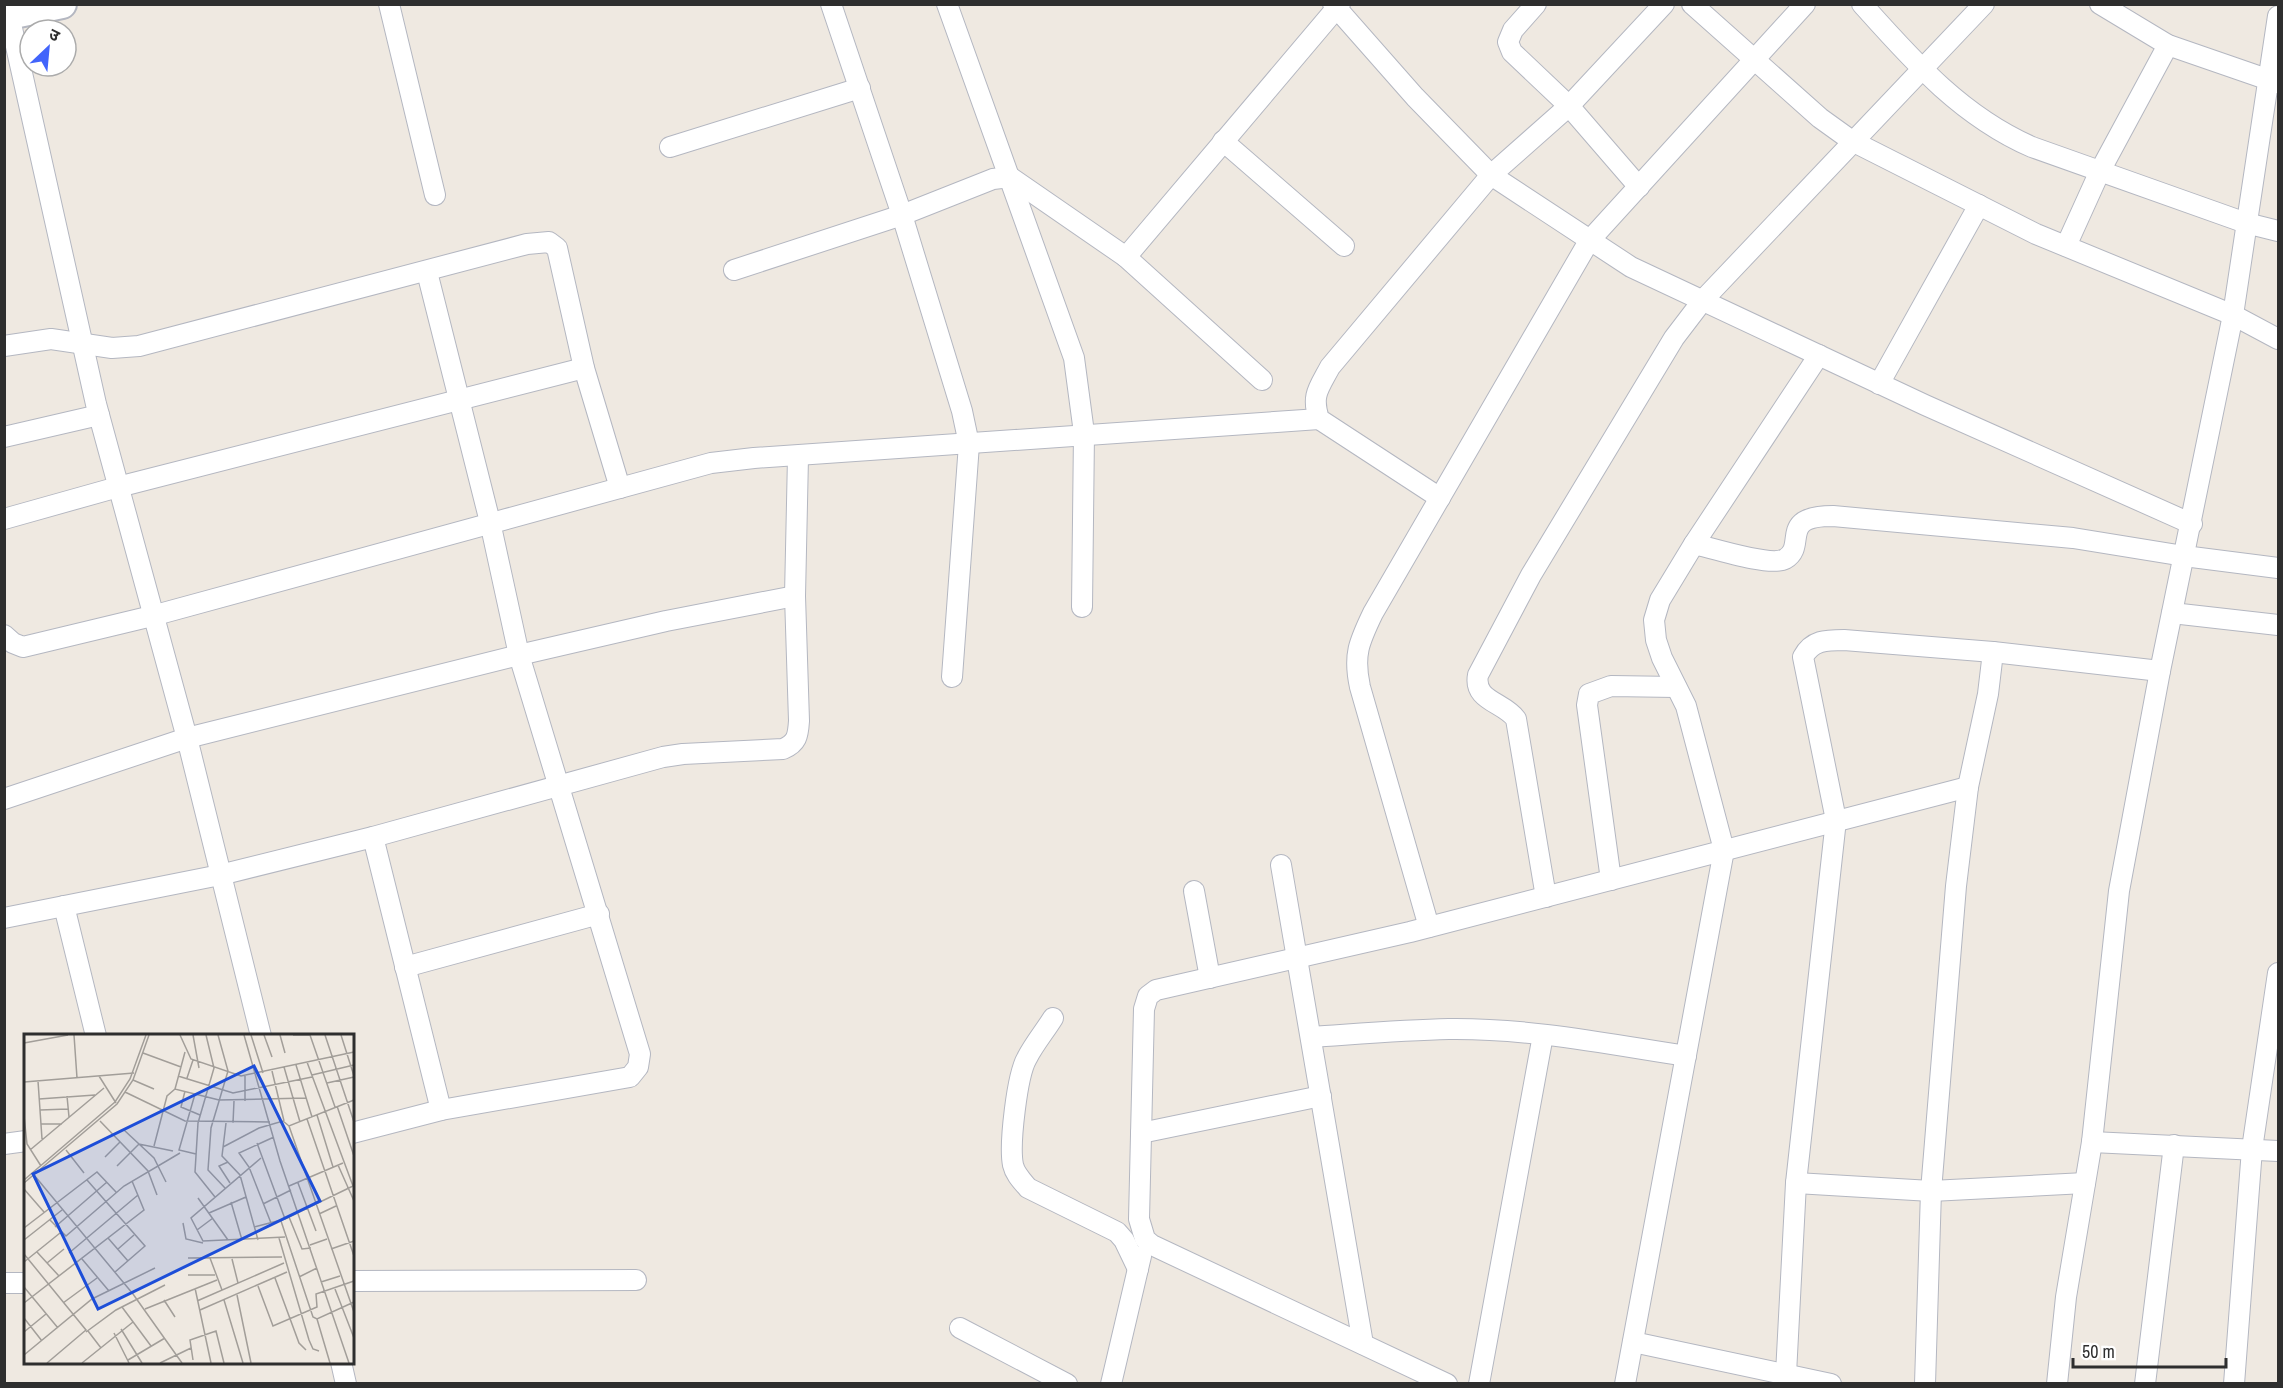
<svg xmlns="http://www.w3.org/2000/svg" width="2283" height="1388" font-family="'Archivo Narrow','Noto Sans Devanagari',sans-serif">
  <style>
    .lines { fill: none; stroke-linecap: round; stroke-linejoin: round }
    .street-casing { stroke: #b4b7c1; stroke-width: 22 }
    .secondary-casing { stroke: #b4b7c1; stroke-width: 32 }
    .street { stroke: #fff; stroke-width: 20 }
    .secondary { stroke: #fff; stroke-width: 28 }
    .inset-road { fill: none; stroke: #a29e99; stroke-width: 1.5 }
    .view { fill: #1d4ed8; fill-opacity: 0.15; stroke: #1d4ed8; stroke-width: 3 }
    .inset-edge { fill: none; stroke: #2e2e2e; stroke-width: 3 }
  </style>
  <rect width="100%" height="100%" fill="#efe9e1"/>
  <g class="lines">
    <g class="street-casing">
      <g id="street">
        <polyline points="389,4 435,195"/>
        <polyline points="831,4 902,215 962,411 969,444 952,677"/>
        <polyline points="947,4 1074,358 1084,433 1082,607"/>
        <polyline points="1333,4 1415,97 1491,175 1631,267 1925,405 2192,524"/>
        <polyline points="1536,4 1513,30 1508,42 1512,52 1569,106 1639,187"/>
        <polyline points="1692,4 1820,118 1852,141 2036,234 2233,315 2278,339"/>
        <path d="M1862 4C1913 61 1961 116 2032 147L2246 223 2278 231"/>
        <polyline points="2100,4 2168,45 2278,83"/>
        <polyline points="9,15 96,404 187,738 261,1036"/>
        <polyline points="1223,141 1344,246"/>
        <polyline points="670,147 860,88"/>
        <polyline points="2066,246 2100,171 2168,45"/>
        <polyline points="1126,257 1340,4"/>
        <polyline points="734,270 902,215 993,179 1010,177 1126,257 1262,380"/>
        <polyline points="4,346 51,339 112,348 139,346 527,244 549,242 557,248 584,368 620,488"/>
        <polyline points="1879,384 1979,205"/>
        <polyline points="4,437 99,415"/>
        <path d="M1440 498 1319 419C1311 395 1319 388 1330 367L1491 175 1569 106 1664 4"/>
        <polyline points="4,519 118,487 584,368"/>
        <path d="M1694 544C1712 548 1770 567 1785 559 1808 546 1777 516 1833 516L2073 538 2184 556 2278 568"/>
        <polyline points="2172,613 2278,625"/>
        <polyline points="4,635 13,643 23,647 152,616 711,463 754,458 1319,419"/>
        <polyline points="4,799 187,738 519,655 666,621 795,596"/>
        <polyline points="373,837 441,1110"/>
        <polyline points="1281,865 1363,1344"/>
        <polyline points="1611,880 1587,705 1589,694 1611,686 1676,687"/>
        <polyline points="1194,891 1210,978"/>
        <path d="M1546 897 1516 719C1504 702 1473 701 1478 675L1531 575 1674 338 1703 300 1984 4"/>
        <polyline points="64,906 96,1036"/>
        <path d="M4 918 220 875 373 837 663 757 683 754 783 749C797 743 798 736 799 721L795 596 798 457"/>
        <path d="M1429 927 1360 687C1353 655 1359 642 1373 613L1589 241 1805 4"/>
        <polyline points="405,967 599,914"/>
        <path d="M1053 1018C1045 1031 1034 1044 1027 1058 1017 1075 1009 1145 1013 1165 1015 1174 1022 1181 1028 1188L1117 1232 1124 1240 1138 1269"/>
        <path d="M1312 1037C1357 1034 1403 1030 1449 1029 1529 1028 1608 1044 1686 1056"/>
        <polyline points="352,1133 441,1110 630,1077 638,1067 640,1054 519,655 490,522 427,272"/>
        <polyline points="1141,1133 1321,1096"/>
        <polyline points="2092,1142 2278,1151"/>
        <polyline points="4,1144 26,1141"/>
        <polyline points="1796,1183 1931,1191 2085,1183"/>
        <polyline points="352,1281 636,1280"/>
        <polyline points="4,1283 26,1283"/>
        <polyline points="960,1328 1067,1384"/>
        <polyline points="1633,1342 1831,1384"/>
        <polyline points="341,1362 346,1384"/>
        <path d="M1786 1374 1796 1183 1836 820 1803 657C1812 640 1826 640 1844 640L1993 652 2160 671"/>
        <polyline points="1111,1384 1141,1256"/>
        <polyline points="1447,1384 1152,1245 1145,1239 1139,1219 1144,1009 1148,996 1156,990 1410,932 1968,787"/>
        <polyline points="1479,1384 1543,1035"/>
        <polyline points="1625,1384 1724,850 1686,706 1662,658 1656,640 1654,620 1660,600 1694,544 1819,355"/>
        <polyline points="1925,1384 1931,1191 1956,886 1968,787 1988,694 1993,652"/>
        <polyline points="2057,1384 2066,1297 2092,1142 2119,891 2160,671 2233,315 2278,16"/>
        <polyline points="2145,1384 2174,1145"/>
        <polyline points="2234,1384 2252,1149 2278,973"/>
      </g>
    </g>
    <g class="secondary-casing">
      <polyline id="secondary" points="4,16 62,4"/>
    </g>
    <use href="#street" class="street"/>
    <use href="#secondary" class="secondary"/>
  </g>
  <g transform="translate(24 1034)">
    <rect width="330" height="330" fill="#efe9e1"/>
    <path class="inset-road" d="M50 1 53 44M156 1 167 25 217 42 330 18M169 1 175 34M182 1 190 34 174 89 171 138 191 163M194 1 204 37 187 94 184 136 201 154M220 1 256 127 325 329M227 1 239 39M240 1 248 23M256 1 261 19M269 1H286L311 73M301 1 330 88M317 1 330 42M0 9 44 1M119 19 157 33M283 28 329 152M272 31 288 83M260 33 276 88M248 37 260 87M288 41 330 31M75 42 92 69M154 42 209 59 288 43M163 44 169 26M109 46 130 55M14 47 18 105M0 48 110 39M303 49 330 43M151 55 161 18M161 57 157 73 176 81M101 58 161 87 246 88M171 60 155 116 172 120M43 62 45 83M15 65 71 61M221 67V42M313 72 330 122M16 76 44 75M293 81 309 133M0 82 3 110 17 132M283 85 330 222M76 87 124 137 133 161M202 89 198 122 216 141 234 206M209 89 210 67M17 90H38M265 92 330 278M100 96 130 124 142 148M233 109 261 185M130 112 143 62 151 55 195 66 282 64M199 113 235 94 259 87 265 92 330 66M6 116 80 54M42 116 60 139M81 123 96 108M237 124 167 184 179 207 261 203M204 128 195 132 206 149M314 131 330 167M93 132 115 110 149 117M10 141 109 260 158 329M0 146 91 68 106 45 122 1M63 146 121 212 91 238M0 149 93 70 109 46 125 1M274 149 292 197M265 152 319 129M0 155 20 178M174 164 204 206M207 168 218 206M239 170 267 156M185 179 222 163M295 180 312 172M265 183 278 215 287 214M26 186 42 202 100 152 156 119M257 187 289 283 293 285 330 268M159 189 162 205 179 209M247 189 225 133 215 119 250 103M31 193 83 148M230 193 261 185 329 152M0 194 73 138 92 158M173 196 189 184M84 204 104 227M255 204 285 306 289 315 295 317M0 206 38 176M286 211 303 205M94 215 110 201M307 215 330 207M13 218 35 242M45 219 114 161M0 220 62 296 23 329M164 224 258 223M186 224 198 256M58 225 85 257M208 225 214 249M0 228 36 199M23 229 40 215M164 241H191M275 243 293 234M251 244 275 309 282 316M297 248 316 242M234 252 249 292 293 273 292 260 330 247M0 253 34 294M171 254 187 329M311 255 330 304M213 261 227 329M140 266 151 283M200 266 219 329M173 267 260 229M0 269 120 176 108 147M39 269 73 244M98 273 127 312M121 275 193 246M176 276 263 238M0 284 18 307M293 285 306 329M97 295 118 329M64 297 77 314M0 298 22 280M62 298 92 276 141 251M90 299 105 329M0 321 68 265 131 234M104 326 141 304M169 326 166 306 192 297 200 329M58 329 109 288M136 329 167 314"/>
    <path class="view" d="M230 32 296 167 74 275 9 140Z"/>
    <rect width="330" height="330" class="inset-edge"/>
  </g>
  <rect width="2283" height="1388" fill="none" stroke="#2e2e2e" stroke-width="12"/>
  <g transform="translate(48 48) rotate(26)"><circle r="28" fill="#ffffff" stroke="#ababab" stroke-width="1.5"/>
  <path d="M0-4.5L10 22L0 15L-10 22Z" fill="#4264fb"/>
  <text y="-9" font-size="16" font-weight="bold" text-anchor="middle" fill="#2e2e2e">उ</text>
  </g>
  <path d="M2073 1358v9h153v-9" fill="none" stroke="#2e2e2e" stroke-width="3"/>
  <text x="2082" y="1358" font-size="18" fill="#2e2e2e" stroke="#ffffff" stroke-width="4.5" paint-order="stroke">50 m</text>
</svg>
